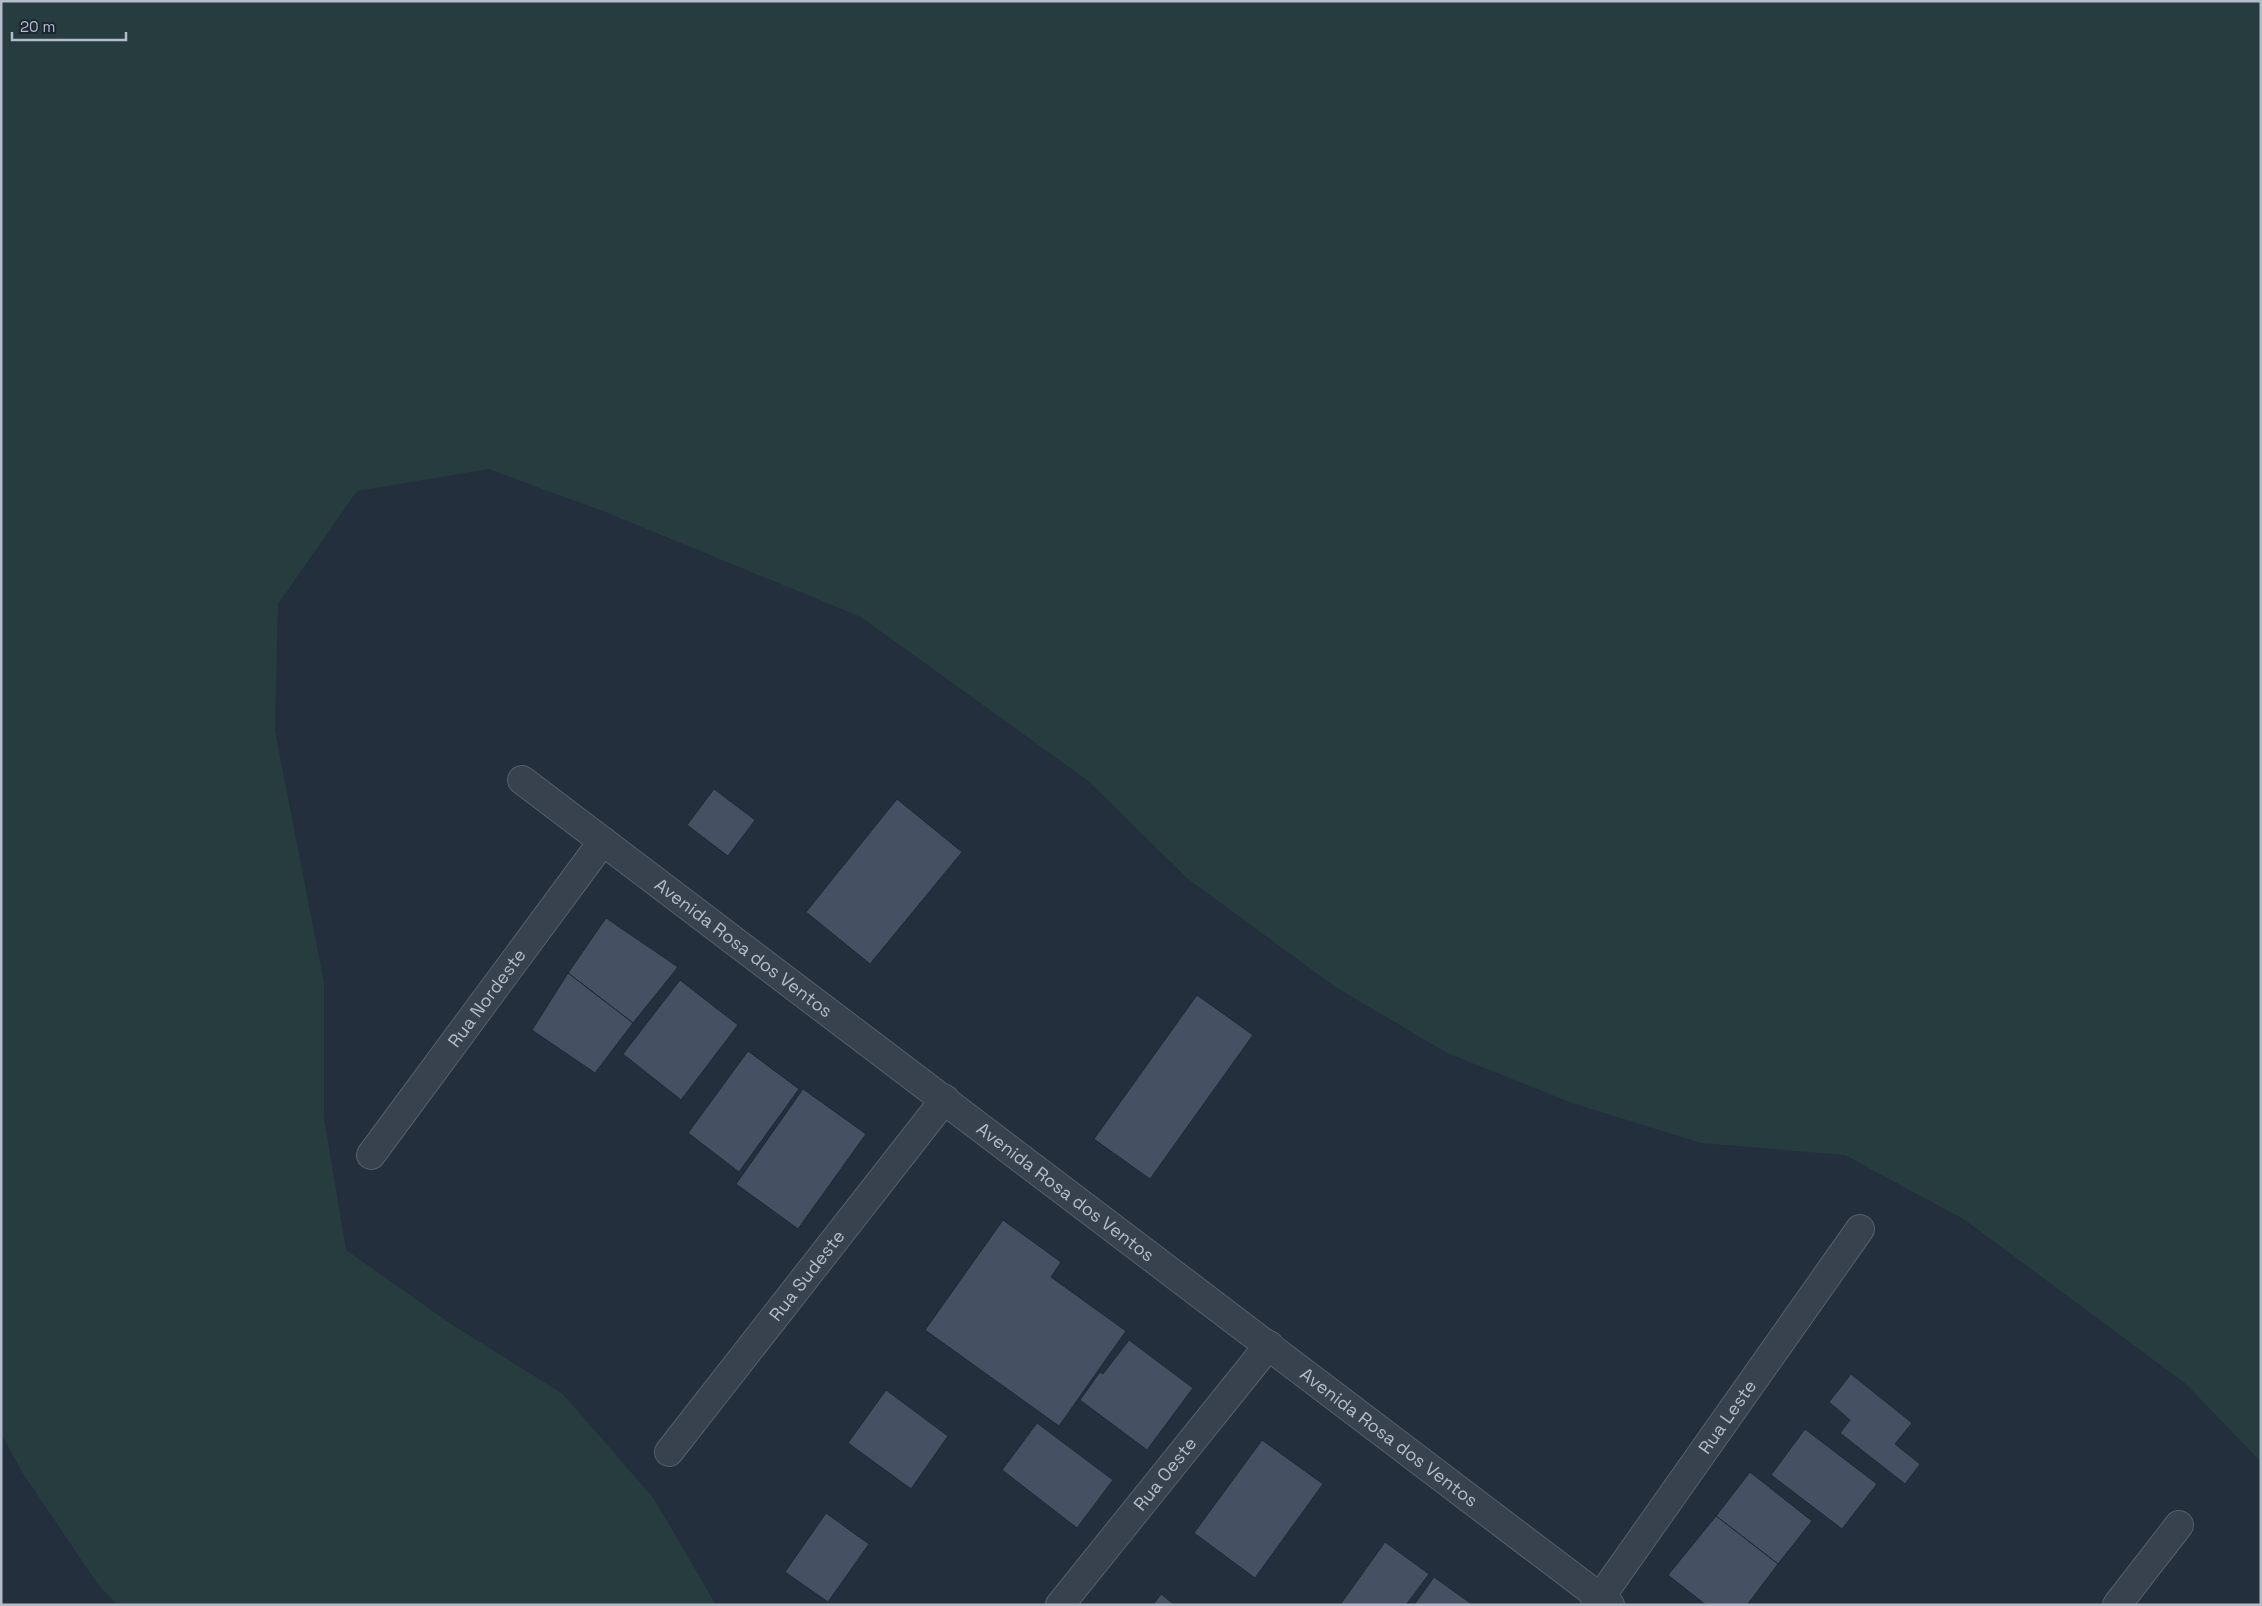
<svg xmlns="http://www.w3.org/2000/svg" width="2262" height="1606" font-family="'Space Grotesk',sans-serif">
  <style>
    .green { fill: #263c3f }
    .building { fill: #455162; stroke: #1f2835 }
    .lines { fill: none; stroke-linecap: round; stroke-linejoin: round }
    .minor-casing { stroke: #565f6c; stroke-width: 30 }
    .minor { stroke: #38414e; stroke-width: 28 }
    .labels { text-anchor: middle; stroke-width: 5; stroke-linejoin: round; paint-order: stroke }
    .street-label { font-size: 18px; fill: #b4bcc9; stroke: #1d2633 }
  </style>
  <rect width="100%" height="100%" fill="#242f3e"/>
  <polygon class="green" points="1,1 2261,1 2261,1462 2186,1384 1965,1220 1845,1155 1701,1143 1572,1103 1447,1053 1334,986 1188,879 1087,780 861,617 608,513 488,469 357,491 278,604 275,731 324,983 324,1118 346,1250 451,1324 563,1394 654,1499 716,1605 117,1605 97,1583 22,1472 1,1433"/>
  <g class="building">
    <polygon points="714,789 755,820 728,856 687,825"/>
    <polygon points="897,799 962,852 870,964 806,912"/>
    <polygon points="606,918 678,967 633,1023 568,973"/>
    <polygon points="568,973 633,1023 595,1073 532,1030"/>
    <polygon points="680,980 738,1025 681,1100 623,1054"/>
    <polygon points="1197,995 1253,1035 1150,1179 1094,1139"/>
    <polygon points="748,1051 799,1089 739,1172 688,1133"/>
    <polygon points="803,1089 866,1134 798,1229 736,1184"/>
    <polygon points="1003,1220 1061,1262 1051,1277 1126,1331 1059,1426 925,1330"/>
    <polygon points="1129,1340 1193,1388 1147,1450 1080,1400 1100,1372 1103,1374"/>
    <polygon points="1851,1374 1912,1423 1895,1444 1920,1464 1905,1484 1840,1433 1850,1420 1829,1402"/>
    <polygon points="886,1390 948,1436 911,1489 848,1443"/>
    <polygon points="1037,1423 1113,1480 1077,1528 1002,1470"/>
    <polygon points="1805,1429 1877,1484 1842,1529 1771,1475"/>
    <polygon points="1262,1440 1323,1484 1255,1578 1194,1533"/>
    <polygon points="1750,1472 1812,1521 1778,1564 1716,1516"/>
    <polygon points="826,1513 869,1544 828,1602 785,1572"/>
    <polygon points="1716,1516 1778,1564 1747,1605 1706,1605 1668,1575"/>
    <polygon points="1385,1542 1429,1574 1406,1605 1340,1605"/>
    <polygon points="1434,1577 1473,1605 1414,1605"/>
    <polygon points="1161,1594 1175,1605 1153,1605"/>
  </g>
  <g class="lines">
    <g class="minor-casing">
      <g id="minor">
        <path id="s1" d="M522 780 1610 1605"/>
        <path id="s2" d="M371 1155 603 841"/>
        <path id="s3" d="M669 1452 945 1099"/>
        <path id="s4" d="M1060 1605 1269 1345"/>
        <path id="s5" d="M1595 1605 1860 1229"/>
        <polyline points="2117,1605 2179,1525"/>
      </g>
    </g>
    <use href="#minor" class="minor"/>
  </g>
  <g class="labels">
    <g class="street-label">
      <text dy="6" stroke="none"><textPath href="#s1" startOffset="278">Avenida Rosa dos Ventos</textPath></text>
      <text dy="6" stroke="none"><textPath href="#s2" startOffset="195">Rua Nordeste</textPath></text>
      <text dy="6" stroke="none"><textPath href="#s1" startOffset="682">Avenida Rosa dos Ventos</textPath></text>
      <text dy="6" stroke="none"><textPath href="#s3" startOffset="224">Rua Sudeste</textPath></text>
      <text dy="6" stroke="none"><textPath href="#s5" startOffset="230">Rua Leste</textPath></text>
      <text dy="6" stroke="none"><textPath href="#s1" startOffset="1088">Avenida Rosa dos Ventos</textPath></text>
      <text dy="6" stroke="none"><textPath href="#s4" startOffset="168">Rua Oeste</textPath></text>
    </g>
  </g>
  <rect width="2262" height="1606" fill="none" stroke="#b4bcc9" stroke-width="5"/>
  <path d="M12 32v8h114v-8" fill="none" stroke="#b4bcc9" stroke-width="2.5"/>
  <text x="20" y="32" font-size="15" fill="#b4bcc9" stroke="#1d2633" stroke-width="4" paint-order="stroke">20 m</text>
</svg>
